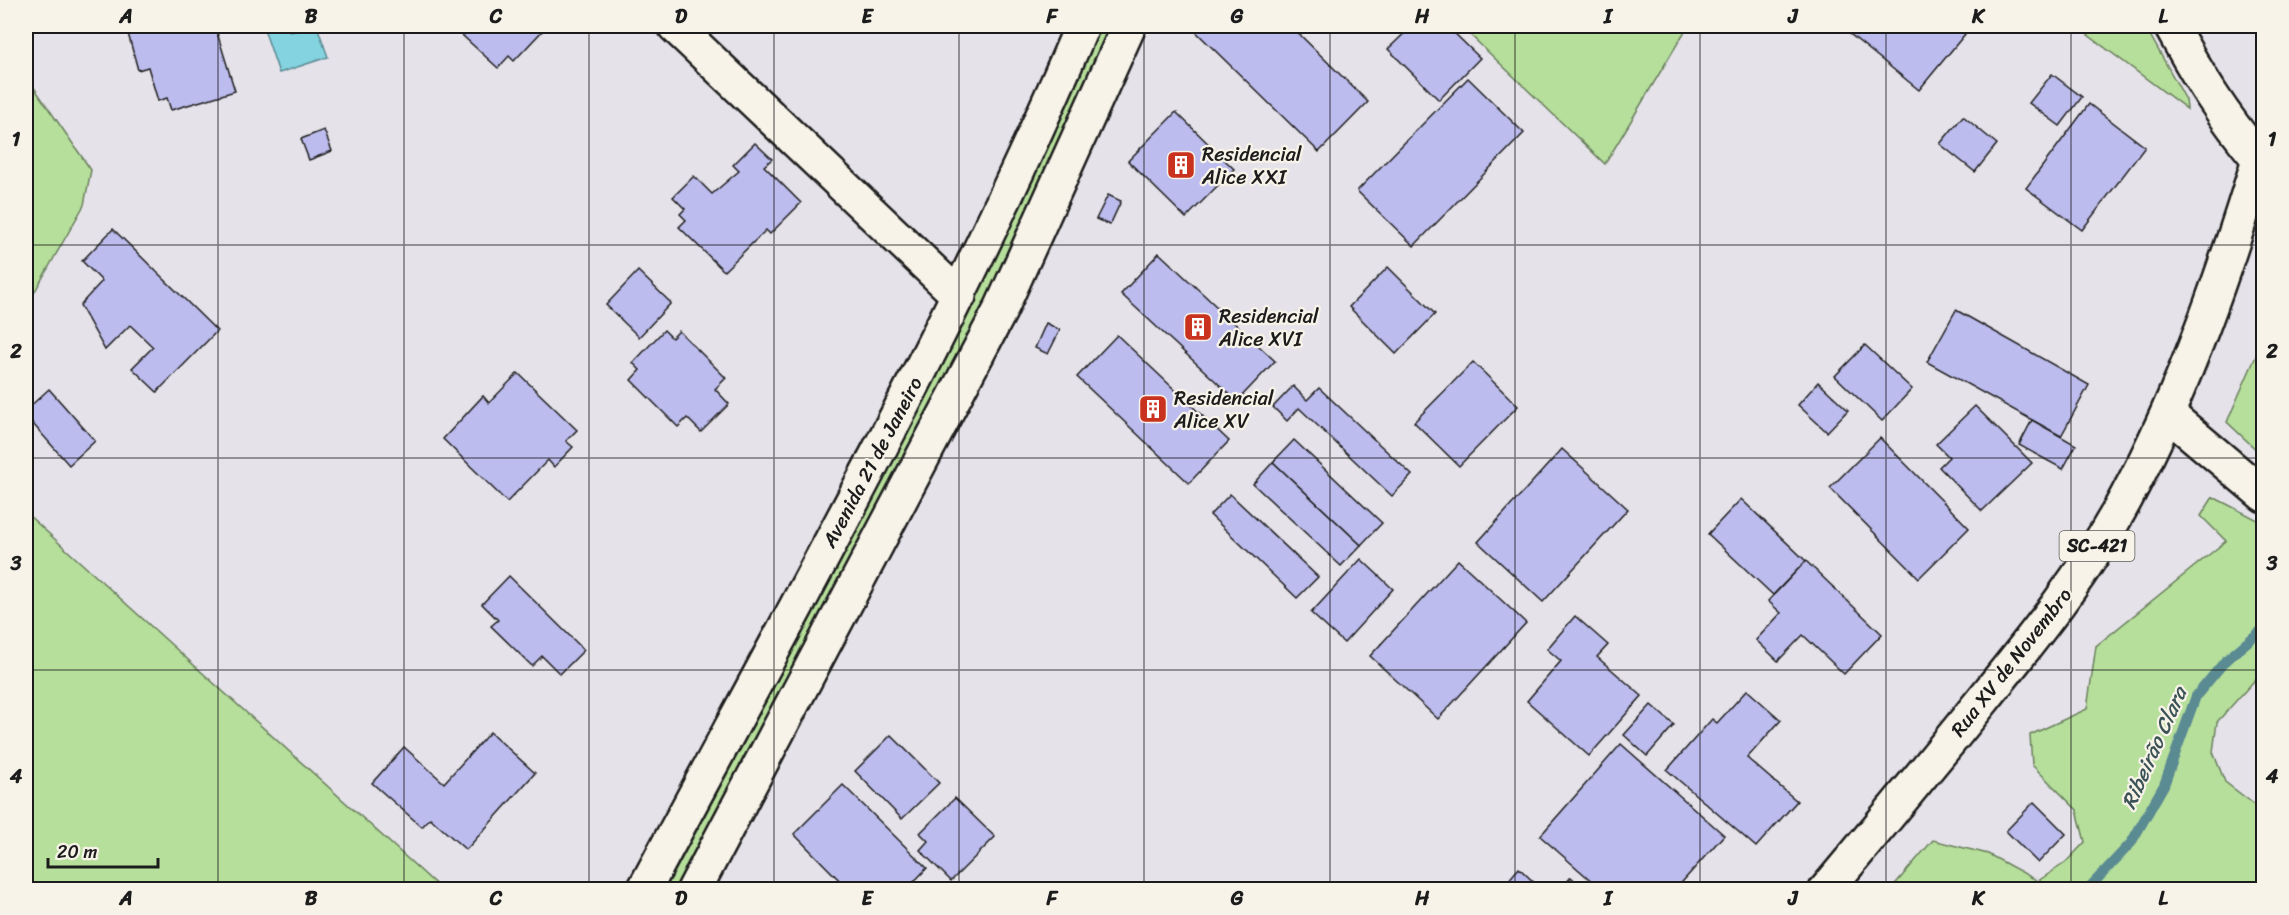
<svg xmlns="http://www.w3.org/2000/svg" width="2289" height="915" font-family="Sriracha,sans-serif">
  <style>
    .green { fill: #b6df9b; stroke: #697e5c; stroke-width: 1.5 }
    .water { fill: #84d3e0; stroke: #5a8a92; stroke-width: 1.5 }
    .lines { fill: none; stroke-linecap: round; stroke-linejoin: round }
    .stream { stroke: #5a8a92; stroke-width: 10 }
    .building { fill: #bcbcee; stroke: #1c1c1c; stroke-width: 1.5 }
    .minor-casing { stroke: #1c1c1c; stroke-width: 38 }
    .major-casing { stroke: #1c1c1c; stroke-width: 38 }
    .minor { stroke: #f7f3e8; stroke-width: 33 }
    .major { stroke: #f7f3e8; stroke-width: 33 }
    .grid { fill: none; stroke: #1c1c1c; stroke-width: 1.5; stroke-opacity: 0.55 }
    .labels { text-anchor: middle; stroke-width: 4.5; stroke-linejoin: round; paint-order: stroke }
    .shield { fill: #f7f3e8; stroke: #5e5c59; stroke-width: 1.5 }
    .shield-label { font-size: 18px; font-weight: bold; fill: #1c1c1c }
    .poi-label { font-size: 20px; fill: #1c1c1c; stroke: #f7f3e8; text-anchor: start }
    .street-label { font-size: 20px; fill: #1c1c1c; stroke: #f7f3e8 }
    .water-label { font-size: 21px; font-style: italic; fill: #3b5357; stroke: #f7f3e8 }
    .neatline { fill: none; stroke: #1c1c1c; stroke-width: 2 }
    .grid-label { font-size: 20px; text-anchor: middle; font-weight: bold; fill: #1c1c1c }
  </style>
  <rect width="100%" height="100%" fill="#e5e2ea"/>
  <filter id="ink" filterUnits="userSpaceOnUse"><feTurbulence type="fractalNoise" baseFrequency=".0167" numOctaves="2"/><feDisplacementMap in="SourceGraphic" scale="12" xChannelSelector="R" yChannelSelector="G"/><feConvolveMatrix kernelMatrix="1 2 1 2 8 2 1 2 1" color-interpolation-filters="sRGB"/></filter>
  <g filter="url(#ink)">
    <g class="green">
      <path d="M1099 26H1112L981 315 680 889 665 890C817 605 973 322 1099 26Z"/>
      <polygon points="1461,26 1688,26 1605,164"/>
      <polygon points="2076,26 2145,26 2186,100 2187,109"/>
      <polygon points="26,76 91,170 84,205 26,307"/>
      <polygon points="2263,340 2263,456 2227,422"/>
      <polygon points="2213,497 2258,520 2263,526 2263,671 2217,722 2213,752 2225,782 2263,811 2263,889 1891,889 1933,840 1988,854 2038,881 2065,863 2085,842 2077,810 2032,765 2030,735 2087,709 2096,646 2226,541 2201,516"/>
      <polygon points="26,513 441,889 26,889"/>
    </g>
    <polygon class="water" points="263,26 288,26 290,32 317,26 328,57 279,73"/>
    <g class="lines">
      <polyline class="stream" points="2087,890 2131,843 2164,785 2196,696 2226,660 2264,628"/>
    </g>
    <g class="building">
      <polygon points="126,26 215,26 235,91 171,110 167,98 158,101 148,67 138,70"/>
      <polygon points="452,26 540,26 544,29 514,61 509,56 498,68"/>
      <polygon points="1190,26 1291,26 1368,102 1319,152"/>
      <polygon points="1412,26 1447,26 1480,58 1439,100 1388,49"/>
      <polygon points="1840,26 1955,26 1965,34 1919,90"/>
      <polygon points="2052,74 2082,97 2060,126 2029,103"/>
      <polygon points="1468,78 1524,133 1414,246 1357,191"/>
      <polygon points="2089,104 2145,147 2082,230 2026,188"/>
      <polygon points="1176,112 1234,169 1186,218 1128,161"/>
      <polygon points="1963,116 1997,144 1975,172 1940,144"/>
      <polygon points="324,130 332,151 309,160 301,139"/>
      <polygon points="755,143 772,159 764,166 801,203 770,234 766,230 724,271 679,227 686,220 680,214 685,209 673,197 694,176 712,194 739,171 733,165"/>
      <polygon points="1108,195 1121,201 1110,225 1096,219"/>
      <polygon points="113,229 217,331 157,392 132,368 153,347 130,325 105,350 80,305 102,281 82,261"/>
      <polygon points="1159,253 1275,361 1237,401 1121,294"/>
      <polygon points="1388,267 1435,314 1396,354 1349,307"/>
      <polygon points="638,271 671,303 639,337 606,305"/>
      <polygon points="1956,310 2089,385 2061,436 1927,362"/>
      <polygon points="1046,323 1060,330 1048,354 1035,348"/>
      <polygon points="664,330 672,338 679,331 726,378 715,389 729,404 701,432 687,418 678,427 631,380 640,370 633,363"/>
      <polygon points="1117,335 1229,441 1189,483 1077,377"/>
      <polygon points="1865,345 1912,389 1882,421 1835,376"/>
      <polygon points="1473,362 1518,406 1459,466 1414,422"/>
      <polygon points="518,373 577,430 566,441 573,447 554,467 548,460 507,502 443,439 483,396 489,403"/>
      <polygon points="1818,382 1848,410 1827,432 1798,405"/>
      <polygon points="1293,386 1307,400 1319,388 1412,475 1392,496 1299,408 1287,421 1273,407"/>
      <polygon points="49,389 95,441 69,465 26,416 26,410"/>
      <polygon points="1975,406 2032,463 1982,511 1939,467 1949,457 1936,444"/>
      <polygon points="2032,420 2076,445 2063,469 2019,445"/>
      <polygon points="1880,438 1969,528 1919,578 1830,488"/>
      <polygon points="1294,440 1382,523 1361,545 1273,462"/>
      <polygon points="1562,449 1628,509 1543,602 1478,542"/>
      <polygon points="1273,462 1361,545 1341,566 1253,484"/>
      <polygon points="1230,494 1318,577 1297,598 1210,515"/>
      <polygon points="1741,499 1806,561 1773,595 1708,534"/>
      <polygon points="1361,559 1393,589 1344,643 1311,613"/>
      <polygon points="1458,560 1526,623 1438,719 1370,656"/>
      <polygon points="1806,561 1882,634 1844,674 1803,635 1778,661 1756,640 1781,613 1768,601"/>
      <polygon points="509,576 584,650 560,674 542,656 532,666 491,626 498,620 482,604"/>
      <polygon points="1575,616 1608,645 1597,657 1642,696 1589,756 1527,701 1561,661 1547,649"/>
      <polygon points="1747,690 1781,720 1747,758 1797,801 1756,847 1667,770 1712,719 1717,723"/>
      <polygon points="1651,705 1674,725 1647,756 1624,735"/>
      <polygon points="490,732 535,773 466,850 430,818 422,827 372,783 404,747 444,783"/>
      <polygon points="891,735 939,783 902,819 855,771"/>
      <polygon points="1621,744 1724,835 1675,890 1602,890 1540,836"/>
      <polygon points="843,785 927,868 906,890 849,890 794,834"/>
      <polygon points="955,798 995,837 951,881 920,850 928,841 920,833"/>
      <polygon points="2034,802 2066,834 2038,863 2006,831"/>
      <polygon points="1519,868 1542,890 1500,890"/>
      <polygon points="1571,877 1585,890 1560,890"/>
    </g>
    <g class="lines">
      <g class="minor-casing">
        <g id="minor">
          <polyline points="675,26 959,296"/>
          <path d="M2171 26C2199 77 2221 114 2259 159"/>
          <polyline points="2168,414 2264,495"/>
        </g>
      </g>
      <g class="major-casing">
        <g id="major">
          <path d="M644 890C796 605 956 323 1082 26"/>
          <polyline points="694,890 1001,309 1129,26"/>
          <path d="M1826 890C1879 827 1931 764 1982 701 2034 637 2087 571 2126 498 2186 386 2227 265 2264 143"/>
        </g>
      </g>
      <use href="#minor" class="minor"/>
      <use href="#major" class="major"/>
    </g>
  </g>
  <path class="grid" d="M218 26V890M404 26V890M589 26V890M774 26V890M959 26V890M1144 26V890M1330 26V890M1515 26V890M1700 26V890M1886 26V890M2071 26V890M26 245H2264M26 458H2264M26 670H2264"/>
  <defs>
    <g id="building-square" transform="scale(1.5)"><rect x="-9" y="-9" width="18" height="18" rx="4" fill="#c8321e" stroke="#f7f3e8"/><path d="M-4-6H4V6H1V3H-1V6H-4ZM-2.5-4.3h1.7v1.8h-1.7ZM.8-4.3h1.7v1.8H.8ZM-2.5-1h1.7V.8h-1.7ZM.8-1h1.7V.8H.8Z" fill="#fff"/></g>
  </defs>
  <g fill-rule="evenodd">
    <use href="#building-square" x="1181" y="165"/>
    <use href="#building-square" x="1198" y="327"/>
    <use href="#building-square" x="1153" y="409"/>
  </g>
  <g class="labels">
    <rect class="shield" x="2059.5" y="531" width="75" height="30" rx="4.5"/>
    <g class="shield-label">
      <text x="2097" y="552">SC-421</text>
    </g>
    <g class="poi-label">
      <text x="1202" y="161">Residencial<tspan x="1202" dy="23">Alice XXI</tspan></text>
      <text x="1219" y="323">Residencial<tspan x="1219" dy="23">Alice XVI</tspan></text>
      <text x="1174" y="405">Residencial<tspan x="1174" dy="23">Alice XV</tspan></text>
    </g>
    <g class="street-label">
      <text transform="translate(872 462) rotate(-62)" y="7">Avenida 21 de Janeiro</text>
      <text transform="translate(2011 662) rotate(-52)" y="7">Rua XV de Novembro</text>
    </g>
    <g class="water-label">
      <text transform="translate(2154 748) rotate(-66)" y="7">Ribeirão Clara</text>
    </g>
  </g>
  <rect width="2289" height="915" fill="none" stroke="#f7f3e8" stroke-width="66"/>
  <path d="M48 858v9h110v-9" fill="none" stroke="#1c1c1c" stroke-width="3"/>
  <text x="57" y="858" font-size="18" fill="#1c1c1c" stroke="#f7f3e8" stroke-width="4.5" paint-order="stroke">20 m</text>
  <rect x="33" y="33" width="2223" height="849" class="neatline"/>
  <g class="grid-label">
    <text x="126" y="23">A</text>
    <text x="311" y="23">B</text>
    <text x="496" y="23">C</text>
    <text x="681" y="23">D</text>
    <text x="867" y="23">E</text>
    <text x="1052" y="23">F</text>
    <text x="1237" y="23">G</text>
    <text x="1422" y="23">H</text>
    <text x="1608" y="23">I</text>
    <text x="1793" y="23">J</text>
    <text x="1978" y="23">K</text>
    <text x="2163" y="23">L</text>
    <text x="16" y="146">1</text>
    <text x="2272" y="146">1</text>
    <text x="16" y="358">2</text>
    <text x="2272" y="358">2</text>
    <text x="16" y="570">3</text>
    <text x="2272" y="570">3</text>
    <text x="16" y="783">4</text>
    <text x="2272" y="783">4</text>
    <text x="126" y="905">A</text>
    <text x="311" y="905">B</text>
    <text x="496" y="905">C</text>
    <text x="681" y="905">D</text>
    <text x="867" y="905">E</text>
    <text x="1052" y="905">F</text>
    <text x="1237" y="905">G</text>
    <text x="1422" y="905">H</text>
    <text x="1608" y="905">I</text>
    <text x="1793" y="905">J</text>
    <text x="1978" y="905">K</text>
    <text x="2163" y="905">L</text>
  </g>
</svg>
